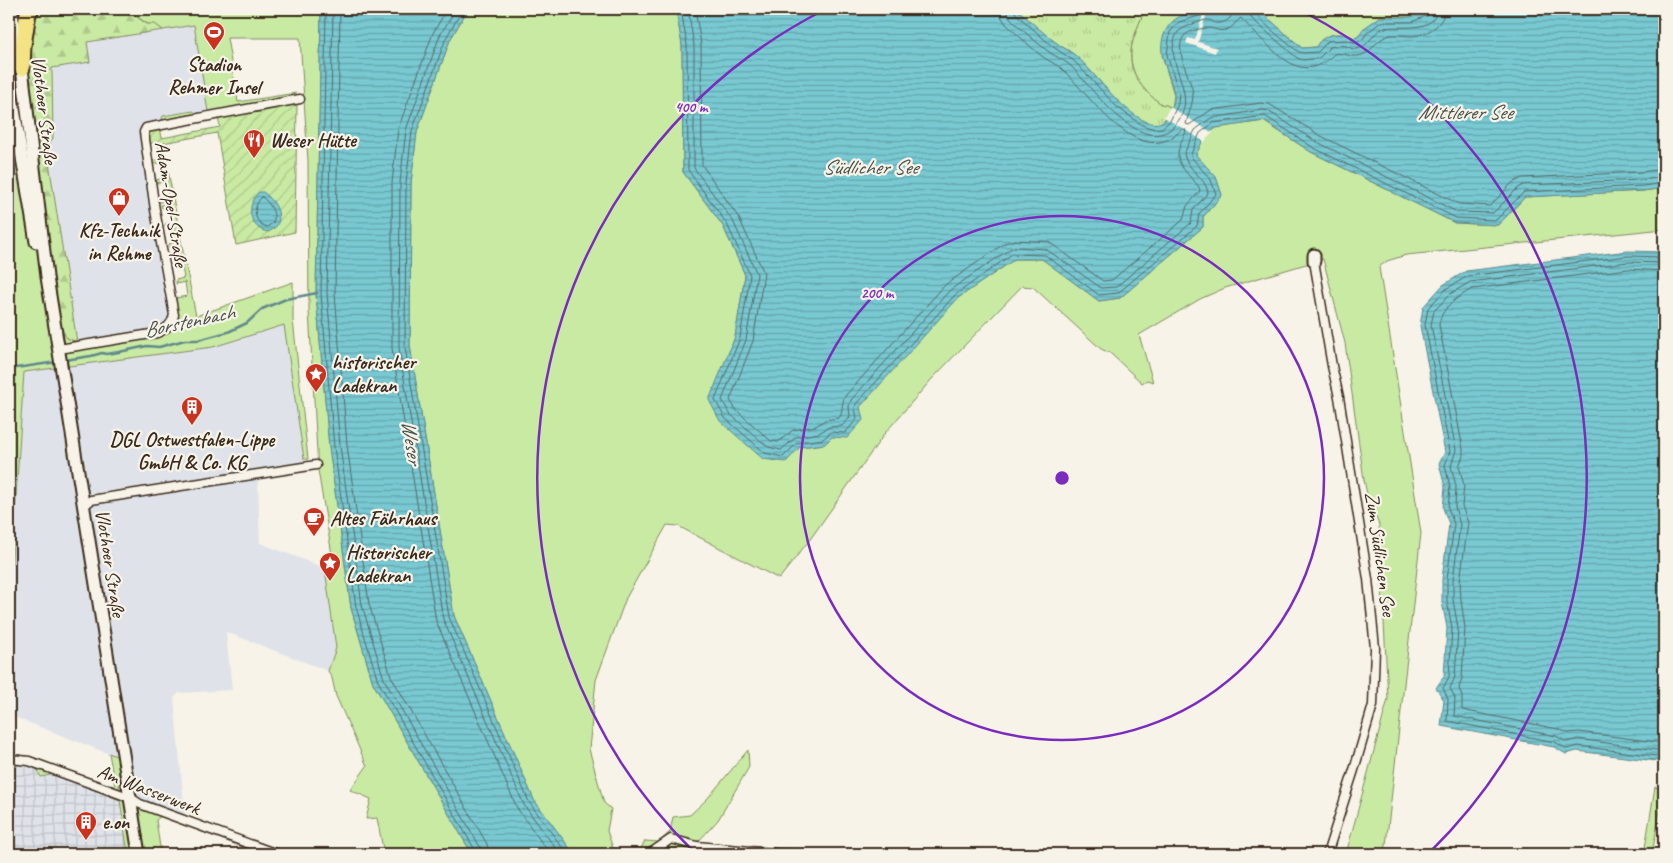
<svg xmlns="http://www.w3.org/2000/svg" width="1673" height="863" font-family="Caveat,sans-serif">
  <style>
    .built { fill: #dfe3e9 }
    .industrial { fill: url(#industrial-grid) }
    .grass { fill: #c9eaa2; stroke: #828a60 }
    .forest { fill: url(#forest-firs); stroke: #828a60 }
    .park { fill: url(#park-tufts); stroke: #828a60 }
    .garden { fill: url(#garden-furrows); stroke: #828a60 }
    .water { fill: url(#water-rules); stroke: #60898b }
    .pier { fill: #f7f3e8 }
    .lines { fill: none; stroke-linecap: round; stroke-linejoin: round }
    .shore { stroke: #546a66; stroke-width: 1 }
    .stream { stroke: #60898b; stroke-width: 2.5 }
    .street-casing { stroke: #3b2a1e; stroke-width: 11 }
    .secondary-casing { stroke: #3b2a1e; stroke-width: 15 }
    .highway-casing { stroke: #3b2a1e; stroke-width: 19 }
    .street { stroke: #f7f3e8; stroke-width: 8 }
    .secondary { stroke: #f7f3e8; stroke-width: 11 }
    .highway { stroke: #f4e382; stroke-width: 15 }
    .ring { fill: none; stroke: #7b2cbf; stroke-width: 2.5 }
    .labels { text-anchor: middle; stroke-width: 4.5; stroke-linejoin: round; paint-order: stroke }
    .poi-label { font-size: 20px; font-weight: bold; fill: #3b2a1e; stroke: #f7f3e8; text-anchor: start }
    .street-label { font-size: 20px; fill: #3b2a1e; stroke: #f7f3e8 }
    .water-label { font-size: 21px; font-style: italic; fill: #4a524b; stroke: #f7f3e8 }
    .centre { fill: #7b2cbf; stroke: #f7f3e8; stroke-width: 2.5 }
    .ring-label { font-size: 15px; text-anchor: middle; font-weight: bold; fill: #7b2cbf; stroke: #f7f3e8; stroke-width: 4.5; stroke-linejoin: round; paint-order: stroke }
  </style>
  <defs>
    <pattern id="industrial-grid" width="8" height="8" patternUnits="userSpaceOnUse" patternTransform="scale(1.25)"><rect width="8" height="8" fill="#dfe3e9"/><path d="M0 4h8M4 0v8" fill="none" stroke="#c0c3c7"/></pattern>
    <pattern id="forest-firs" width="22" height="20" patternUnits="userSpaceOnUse" patternTransform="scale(1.25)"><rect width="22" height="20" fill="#c9eaa2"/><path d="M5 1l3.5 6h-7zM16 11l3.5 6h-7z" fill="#aec98b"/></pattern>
    <pattern id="park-tufts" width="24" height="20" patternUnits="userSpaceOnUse" patternTransform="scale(1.25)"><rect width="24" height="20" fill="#c9eaa2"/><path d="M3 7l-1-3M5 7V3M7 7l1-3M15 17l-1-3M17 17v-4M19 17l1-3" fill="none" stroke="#aec98b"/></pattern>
    <pattern id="garden-furrows" width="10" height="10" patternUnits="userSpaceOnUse" patternTransform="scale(1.25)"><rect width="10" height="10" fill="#c9eaa2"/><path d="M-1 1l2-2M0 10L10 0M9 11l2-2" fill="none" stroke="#aec98b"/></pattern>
    <pattern id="water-rules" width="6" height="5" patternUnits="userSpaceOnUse" patternTransform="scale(1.25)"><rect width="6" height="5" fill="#79c9d3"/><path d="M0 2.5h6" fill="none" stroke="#64a3ab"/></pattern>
  </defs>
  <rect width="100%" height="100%" fill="#f7f3e8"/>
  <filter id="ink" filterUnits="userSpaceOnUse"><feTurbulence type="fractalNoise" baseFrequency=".02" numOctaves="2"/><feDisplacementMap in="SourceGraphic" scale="10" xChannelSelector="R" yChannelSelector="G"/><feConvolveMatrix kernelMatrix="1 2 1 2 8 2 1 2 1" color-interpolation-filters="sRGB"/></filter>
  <g filter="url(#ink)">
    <g class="built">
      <polygon points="194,25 209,118 153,130 147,136 178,315 172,328 160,336 78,348 49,163 50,143 53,138 52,68 90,62 86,42"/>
      <polygon points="284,324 306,472 258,480 260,543 325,568 334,567 325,569 336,648 328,671 226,632 232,690 179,693 174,698 185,815 148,801 149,813 120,800 117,757 9,715 9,605 24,372 213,347"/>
    </g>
    <polygon class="industrial" points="19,764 35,766 41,777 54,774 120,800 128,854 9,854 9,774"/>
    <g class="grass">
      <polygon points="9,9 42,9 34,15 67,338 77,342 78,348 160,336 172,328 178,315 176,298 187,296 185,282 176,284 176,280 184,278 178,246 169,247 169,244 181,241 196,316 293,282 293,320 308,459 304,459 284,325 213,347 24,372 9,605"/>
      <polygon points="130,9 321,9 316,294 329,447 351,608 373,683 472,854 384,854 377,818 366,819 371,799 350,790 367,766 336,696 332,678 328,671 336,648 325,569 334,567 318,470 309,311 308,161 300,38 227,38 238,102 296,93 297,103 209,118 194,25 163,30 155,25 148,24 128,11"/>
      <polygon points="468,9 676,9 682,45 683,172 723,226 745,275 735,337 710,400 799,447 825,444 958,298 1015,259 1042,259 1099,301 1120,298 1203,227 1203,217 1222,195 1216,177 1195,155 1205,136 1216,128 1263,121 1311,152 1455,223 1498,225 1525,197 1643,191 1664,188 1664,229 1406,255 1387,261 1379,267 1421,533 1385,854 1346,854 1388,699 1379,525 1367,494 1364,480 1345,343 1323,259 1225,288 1200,299 1139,335 1153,382 1147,380 1142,383 1110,353 1101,349 1033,287 1022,286 931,380 885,433 811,538 779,579 678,526 667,525 626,598 596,680 589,749 604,803 611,809 607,831 615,854 574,854 534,800 454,616 410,346 411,183 417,132 450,40"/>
      <path d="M1145 9 1153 11 1155 9H1207L1203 10 1162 55 1174 95 1172 108 1164 104 1163 105C1144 93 1129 74 1131 50 1132 39 1141 19 1145 9Z"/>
      <path d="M1255 9H1430L1411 17H1380L1363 29 1358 37 1354 38C1341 31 1323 33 1316 47L1302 48 1261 12Z"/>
      <polygon points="193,111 196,113 194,114 163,120 162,118 163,116"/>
      <polygon points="748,750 749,767 718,820 687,854 638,854 645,841 659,842 670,832 673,817 690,815 707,799"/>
      <polygon points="9,753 34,758 115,787 109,753 118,757 120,800 149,812 147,801 288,854 265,854 161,816 156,820 161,854 128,854 120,800 54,774 41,777 35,766 19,764 9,774"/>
      <polygon points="1655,787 1664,789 1652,854 1644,854"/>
    </g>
    <polygon class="forest" points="42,9 130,9 128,11 147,24 155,24 163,30 87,42 90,62 52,68 53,138 50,143 49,163 77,342 67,338 62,331 49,254 27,88 29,25 34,15"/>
    <path class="park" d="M1016 9H1145C1141 19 1132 39 1131 50 1128 73 1144 93 1163 105L1164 104 1172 108C1168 115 1163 126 1153 124 1124 118 1098 75 1076 56 1069 50 1061 47 1054 41 1041 32 1029 20 1016 9Z"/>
    <path class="garden" d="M297 103 295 232 236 245 217 133 163 143 181 241 177 242 174 226 165 227V224L173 222 170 207 162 208 161 205 169 204V201L160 202V199L168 197 165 182 157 183 156 180 164 178 162 163 153 164 152 161 161 159 158 142 147 144C147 133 150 131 160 128L162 138 220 127 218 118Z"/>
    <g class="water">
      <polygon points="321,9 468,9 450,40 417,132 411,183 410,346 454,616 534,800 574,854 472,854 373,683 351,608 329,447 316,294"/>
      <path d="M676 9H1017C1029 20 1041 31 1054 41 1061 47 1069 50 1076 56 1092 69 1143 142 1166 119 1171 113 1175 102 1174 94 1172 82 1166 70 1163 58 1158 40 1167 20 1184 15 1191 13 1203 8 1210 9 1214 9 1216 12 1221 12L1224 9H1255L1261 12 1302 48 1316 47C1323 33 1341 31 1354 38L1358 37 1363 29 1380 17H1411L1430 9H1664V188L1643 191 1525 197 1498 225 1455 223 1311 152 1264 121 1216 128 1205 136 1196 155 1216 177 1222 195 1203 217V227L1120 298 1099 301 1042 259H1015L958 298 860 407 863 420 847 438 832 437 825 444 800 447 786 462 763 459 720 421 709 400 735 337 745 275 723 226 683 172 682 45Z"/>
      <path d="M259 192H263C277 201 288 224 268 232 249 229 245 205 259 192Z"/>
      <polygon points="1628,251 1664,252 1664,762 1577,751 1566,754 1554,747 1441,726 1444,700 1436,688 1444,676 1447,628 1442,602 1442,579 1449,524 1443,508 1445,487 1439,464 1445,452 1420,326 1423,307 1443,285 1466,271"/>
    </g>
    <g class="pier">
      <polygon points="1203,15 1206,16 1198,42 1217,48 1215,53 1186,43 1188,38 1195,40"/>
      <polygon points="1170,107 1213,133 1207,138 1205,142 1164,117"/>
    </g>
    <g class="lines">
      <g class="shore">
        <polyline points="326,9 321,294 334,447 356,607 378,681 475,850 476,854"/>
        <polyline points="333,9 327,293 340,446 362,605 384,679 480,847 482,854"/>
        <polyline points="340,9 335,293 347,445 369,604 391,676 487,844 489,854"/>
        <polyline points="447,9 433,33 398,129 392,183 392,348 436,621 517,808 550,854"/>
        <polyline points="456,9 440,35 406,130 400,183 399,348 443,619 524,805 560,854"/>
        <polyline points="463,9 446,38 412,131 406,183 405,347 449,617 529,802 567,854"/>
        <polyline points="681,9 687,45 688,170 727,224 750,275 740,338 715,400 725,418 765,453 783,457 797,443 823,439 831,432 845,433 857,419 855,408 856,404 955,295 1012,254 1045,255 1099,295 1118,293 1197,226 1199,214 1216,194 1211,180 1192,158 1191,154 1200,133 1213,123 1265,116 1314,148 1456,218 1496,220 1524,192 1643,186 1664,183"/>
        <path d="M688 9 694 45V168L733 221 757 274 746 340 722 400 730 414 768 447 781 450 796 437 819 433 829 427 842 426 850 417 849 406 851 400 950 290 1010 249 1015 247 1046 249 1101 288 1116 287 1191 223 1193 210 1208 193C1206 177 1187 170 1184 154L1195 130 1211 118 1262 110 1268 111 1317 142 1457 212 1493 213 1517 189 1523 185 1642 180 1664 177"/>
        <path d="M695 9 701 44 702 165 739 218 764 273 753 341 730 400 736 410 771 441 778 442 793 430 816 426 825 420 839 418C844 413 840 403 846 395L945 285 1005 243 1015 240 1049 242 1103 281 1112 280 1183 220 1187 206 1200 191C1199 185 1195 182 1191 178 1174 159 1175 154 1186 132L1185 129H1182C1141 173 1092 98 1065 72 1059 65 1050 62 1043 57 1030 47 1018 35 1006 24L1002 18 1000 9"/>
        <path d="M1008 9C1008 12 1007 13 1009 16 1013 23 1041 46 1049 52 1056 57 1064 60 1071 66 1091 87 1142 159 1174 126 1204 95 1159 61 1178 32 1181 28 1204 19 1208 20 1211 20 1213 22 1215 23 1225 24 1233 19 1233 9"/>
        <polyline points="1014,9 1016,14 1052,46 1074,61 1117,107 1142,125 1154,129 1162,128 1170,121 1178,104 1179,93 1167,55 1170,32 1179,22 1202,15 1204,9"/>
        <path d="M1248 9 1252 19 1297 58 1303 60 1319 58 1330 47C1335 46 1341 45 1346 46 1350 47 1352 50 1357 49 1369 47 1372 32 1384 28 1399 25 1436 34 1437 9"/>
        <path d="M1254 9C1255 18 1289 45 1299 52L1303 53 1318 52 1328 41 1346 40 1356 43 1362 40 1367 33 1381 22H1412L1428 15 1431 9"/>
        <path d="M1445 9C1444 25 1427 35 1412 36 1404 36 1392 33 1385 37 1374 42 1371 55 1357 56 1349 57 1343 52 1334 54 1325 64 1311 71 1297 66 1282 62 1252 30 1241 18 1236 21 1233 28 1226 30 1219 32 1214 28 1207 28 1202 28 1189 31 1185 35 1172 47 1192 80 1193 94 1193 105 1188 114 1186 124L1189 125 1211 110 1261 103 1269 104 1321 136 1459 204 1490 206 1512 183 1522 178 1641 172 1664 169"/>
        <path d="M262 197C270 203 277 214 273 223L267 227C253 223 252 206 262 197Z"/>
        <polyline points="1664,257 1628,256 1468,276 1446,289 1428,308 1425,325 1450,451 1445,465 1450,487 1448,508 1454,524 1447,579 1447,601 1452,628 1449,677 1443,688 1448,699 1447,721 1555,742 1567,749 1578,746 1664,757"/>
        <polyline points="1664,263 1628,262 1470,282 1450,294 1434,311 1431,325 1456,450 1451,466 1456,486 1455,507 1460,525 1453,580 1453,600 1458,628 1455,677 1450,688 1455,698 1454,716 1556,736 1567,742 1578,739 1664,751"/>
        <path d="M1664 271 1628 269 1472 289C1458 297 1441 307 1439 325L1463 449V456L1459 466 1464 485 1462 506 1468 523 1460 581 1461 600 1465 628 1462 678 1459 688 1462 697V710L1558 729 1568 733 1579 732 1664 743"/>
      </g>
      <g class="stream">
        <polyline points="65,360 91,356 102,353 106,354 119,352 147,346 159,347 185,340 198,340 228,332 247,323 262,309 286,299 317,293"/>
        <polyline points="9,369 57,362"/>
      </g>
      <g class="street-casing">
        <g id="street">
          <polyline points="1314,261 1332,366 1339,397 1368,579 1375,648 1373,705 1354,770 1327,854"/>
          <path d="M59 349 157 333C166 329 172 325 174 315L155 210 144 132 146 128 300 99"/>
          <polyline points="84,506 91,500 316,465"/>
          <polyline points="9,760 11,759 29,761 131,798 140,804 277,854"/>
          <polyline points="649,854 671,839 697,846 782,854"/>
        </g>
      </g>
      <g class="secondary-casing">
        <g id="secondary">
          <polyline points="11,9 22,68 47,277 139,854"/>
          <polyline points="9,79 36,242"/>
          <polyline points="1314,255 1314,261"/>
        </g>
      </g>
      <g class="highway-casing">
        <polyline id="highway" points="22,68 23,45 28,13 31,9"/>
      </g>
      <use href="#street" class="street"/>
      <use href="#secondary" class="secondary"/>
      <use href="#highway" class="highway"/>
    </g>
  </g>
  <g class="ring">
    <circle cx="1062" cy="478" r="262"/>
    <path d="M694 852A525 525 0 0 1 824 10M1300 10A525 525 0 0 1 1430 852"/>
  </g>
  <defs>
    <g id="stadium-pin" transform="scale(1.125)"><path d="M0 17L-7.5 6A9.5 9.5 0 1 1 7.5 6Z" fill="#c8321e" stroke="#f7f3e8"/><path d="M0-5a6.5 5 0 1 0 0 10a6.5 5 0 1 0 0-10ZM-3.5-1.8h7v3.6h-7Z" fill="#fff"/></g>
    <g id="restaurant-pin" transform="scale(1.125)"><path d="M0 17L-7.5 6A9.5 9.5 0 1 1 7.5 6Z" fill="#c8321e" stroke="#f7f3e8"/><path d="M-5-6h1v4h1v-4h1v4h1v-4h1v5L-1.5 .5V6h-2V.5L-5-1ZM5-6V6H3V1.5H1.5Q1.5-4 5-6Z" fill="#fff"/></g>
    <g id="shop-pin" transform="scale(1.125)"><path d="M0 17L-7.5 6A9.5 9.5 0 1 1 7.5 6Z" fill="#c8321e" stroke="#f7f3e8"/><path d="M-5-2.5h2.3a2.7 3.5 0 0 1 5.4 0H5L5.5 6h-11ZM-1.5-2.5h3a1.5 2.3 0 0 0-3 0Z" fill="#fff"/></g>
    <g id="sight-pin" transform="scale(1.125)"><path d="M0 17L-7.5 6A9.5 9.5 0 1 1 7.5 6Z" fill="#c8321e" stroke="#f7f3e8"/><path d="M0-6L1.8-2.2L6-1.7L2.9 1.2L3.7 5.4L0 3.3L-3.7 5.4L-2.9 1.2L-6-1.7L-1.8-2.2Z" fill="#fff"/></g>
    <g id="building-pin" transform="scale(1.125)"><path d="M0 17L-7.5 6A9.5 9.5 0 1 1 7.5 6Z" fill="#c8321e" stroke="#f7f3e8"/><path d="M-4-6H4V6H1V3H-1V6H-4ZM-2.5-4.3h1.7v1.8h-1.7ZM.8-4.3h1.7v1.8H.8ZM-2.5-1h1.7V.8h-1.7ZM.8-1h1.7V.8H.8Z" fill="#fff"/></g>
    <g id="cafe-pin" transform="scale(1.125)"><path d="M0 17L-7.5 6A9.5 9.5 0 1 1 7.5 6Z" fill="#c8321e" stroke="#f7f3e8"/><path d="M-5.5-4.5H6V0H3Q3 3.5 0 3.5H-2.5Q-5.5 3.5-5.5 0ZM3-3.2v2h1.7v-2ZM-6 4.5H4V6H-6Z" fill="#fff"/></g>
  </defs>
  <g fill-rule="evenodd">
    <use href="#stadium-pin" x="214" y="32"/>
    <use href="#restaurant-pin" x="254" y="140"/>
    <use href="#shop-pin" x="119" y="198"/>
    <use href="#sight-pin" x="316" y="374"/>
    <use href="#building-pin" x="192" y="407"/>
    <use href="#cafe-pin" x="314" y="518"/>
    <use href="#sight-pin" x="330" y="563"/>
    <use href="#building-pin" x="86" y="822"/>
  </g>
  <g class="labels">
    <g class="poi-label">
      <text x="214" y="71" text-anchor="middle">Stadion<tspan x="214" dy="23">Rehmer Insel</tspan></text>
      <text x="270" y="147">Weser Hütte</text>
      <text x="119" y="237" text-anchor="middle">Kfz-Technik<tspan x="119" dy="23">in Rehme</tspan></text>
      <text x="332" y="369">historischer<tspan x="332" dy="23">Ladekran</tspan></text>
      <text x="192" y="446" text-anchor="middle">DGL Ostwestfalen-Lippe<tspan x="192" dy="23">GmbH &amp; Co. KG</tspan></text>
      <text x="330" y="525">Altes Fährhaus</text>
      <text x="346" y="559">Historischer<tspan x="346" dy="23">Ladekran</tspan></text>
      <text x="102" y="829">e.on</text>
    </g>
    <g class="street-label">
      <text transform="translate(45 110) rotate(83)" y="7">Vlothoer Straße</text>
      <text transform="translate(172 204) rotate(81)" y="7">Adam-Opel-Straße</text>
      <text transform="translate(1381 554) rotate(82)" y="7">Zum Südlichen See</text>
      <text transform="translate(111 563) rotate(81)" y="7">Vlothoer Straße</text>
      <text transform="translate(149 789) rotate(21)" y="7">Am Wasserwerk</text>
    </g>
    <g class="water-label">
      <text x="1465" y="119">Mittlerer See</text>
      <text x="870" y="174">Südlicher See</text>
      <text transform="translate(189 321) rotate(-12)" y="7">Borstenbach</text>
      <text transform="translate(412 442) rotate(81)" y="7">Weser</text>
    </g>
  </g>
  <circle cx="1062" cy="478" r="8" class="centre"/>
  <g class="ring-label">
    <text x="691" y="112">400 m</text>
    <text x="877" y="298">200 m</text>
  </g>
  <rect width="1673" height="863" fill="none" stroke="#f7f3e8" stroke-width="30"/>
  <rect x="15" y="15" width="1643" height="833" fill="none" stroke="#3b2a1e" stroke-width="2" filter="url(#ink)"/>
</svg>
